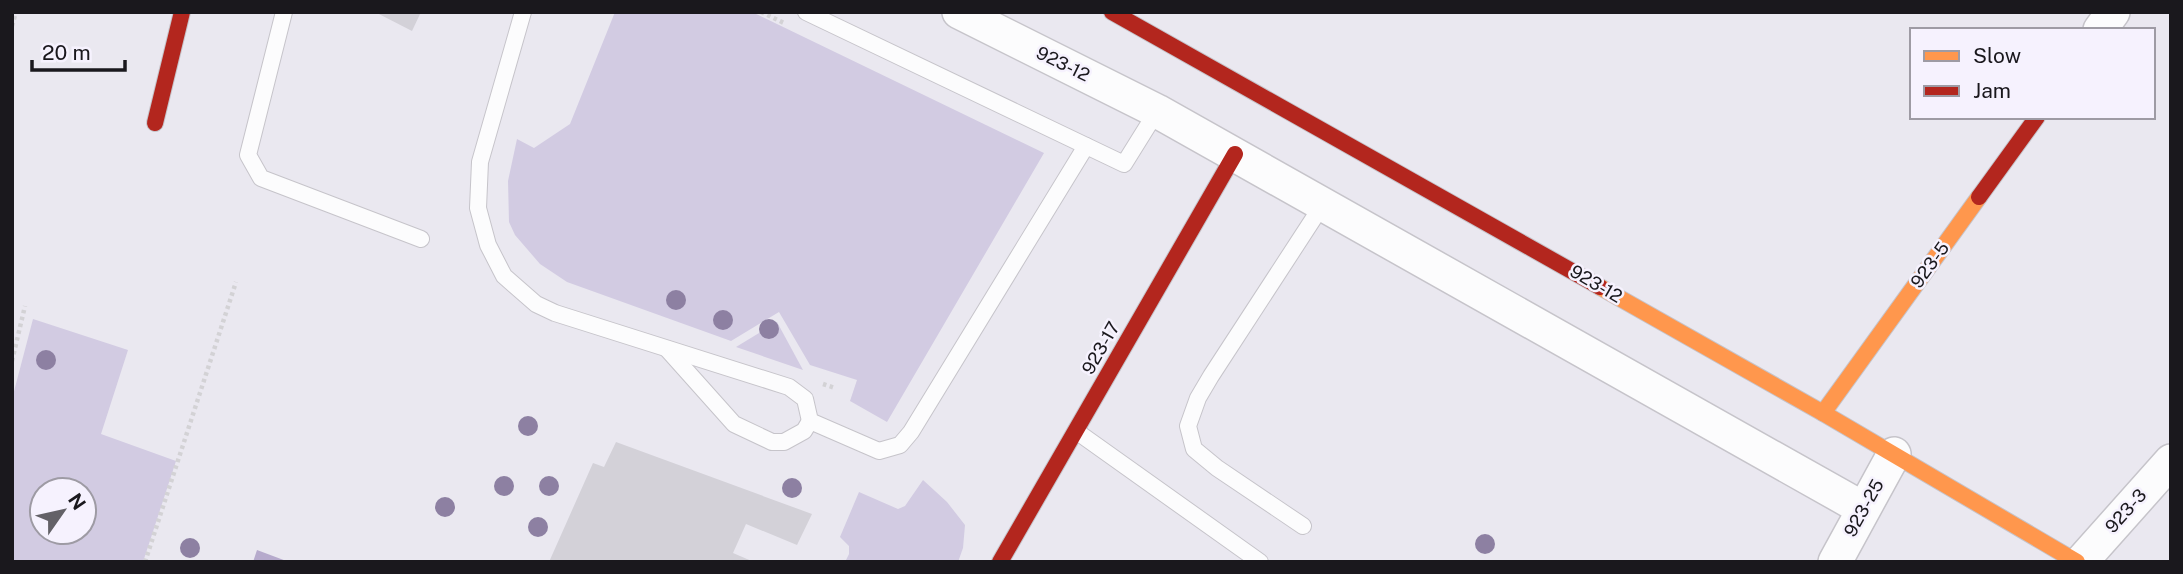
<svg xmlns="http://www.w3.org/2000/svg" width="2183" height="574" font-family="'Public Sans',sans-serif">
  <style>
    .green { fill: #d2cbe2; fill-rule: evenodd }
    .water { fill: #b6aacc }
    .building { fill: #d3d1d8 }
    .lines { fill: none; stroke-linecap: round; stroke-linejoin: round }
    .lane-casing { stroke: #c6c4ca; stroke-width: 18 }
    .street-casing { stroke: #c6c4ca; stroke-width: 36 }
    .slow-casing { stroke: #c6c4ca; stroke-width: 18 }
    .jam-casing { stroke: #c6c4ca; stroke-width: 18 }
    .path { stroke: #d3d2d5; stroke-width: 4.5; stroke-dasharray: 3.5 3.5; stroke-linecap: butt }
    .lane { stroke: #fcfcfd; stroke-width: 16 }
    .street { stroke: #fcfcfd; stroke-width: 33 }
    .slow { stroke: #ff974d; stroke-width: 16 }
    .jam { stroke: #b3261e; stroke-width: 16 }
    .tree { fill: #8d80a2 }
    .labels { text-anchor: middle; stroke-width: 5; stroke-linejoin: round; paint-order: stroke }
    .street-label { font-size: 18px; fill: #1a181d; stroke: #f6f2fe }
  </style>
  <rect width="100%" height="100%" fill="#eae8f0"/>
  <g class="green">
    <polygon points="615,12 752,12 1044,153 887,422 850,401 857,380 810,365 779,312 731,341 567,282 540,264 515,235 509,222 508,181 517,139 534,148 570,124"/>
    <path d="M33 319 128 350 101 434 176 461 143 562H12V399ZM84 490V532H42V490Z"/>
    <polygon points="777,322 803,370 736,347"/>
    <polygon points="923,480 947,502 965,525 963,548 958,562 845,562 849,554 849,546 840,537 859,492 898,509 905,506"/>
  </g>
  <polygon class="water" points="257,550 289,562 253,562"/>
  <g class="building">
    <polygon points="375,12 421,12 412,31"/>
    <polygon points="616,442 812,514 797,545 746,524 733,553 754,562 549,562 593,463 604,467"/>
  </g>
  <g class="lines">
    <g class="lane-casing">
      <g id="lane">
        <polyline points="284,12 248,155 261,178 421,239"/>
        <polyline points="523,12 480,162 478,208 488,245 504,276 536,304 555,313 789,387 805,399 810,421 879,451 900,445 911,432 1086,146"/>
        <polyline points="806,12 1124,164 1157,111"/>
        <polyline points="667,349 734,424 772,442 784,442 804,431 810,421"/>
        <polyline points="1076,431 1260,562"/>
        <polyline points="1303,526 1217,468 1194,449 1188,426 1198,398 1211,376 1323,204"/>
      </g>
    </g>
    <g class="street-casing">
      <g id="street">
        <polyline points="959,12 1157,111 1862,508"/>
        <polyline points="2100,30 2113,12"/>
        <polyline points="1835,562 1894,454"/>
        <polyline points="2081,562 2171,461"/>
      </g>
    </g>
    <g class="slow-casing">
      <g id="slow">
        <polyline points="1600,287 1823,413 2077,562"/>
        <polyline points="1823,413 1979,197"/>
      </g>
    </g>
    <g class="jam-casing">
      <g id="jam">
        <polyline points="1112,12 1600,287"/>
        <polyline points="155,123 182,12"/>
        <polyline points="1979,197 2037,117"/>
        <polyline points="1000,562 1235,154"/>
      </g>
    </g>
    <g class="path">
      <polyline points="761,12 786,24"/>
      <polyline points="12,26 16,12"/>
      <polyline points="12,361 25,306"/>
      <polyline points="823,384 835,388"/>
      <polyline points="145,562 236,282"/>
    </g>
    <use href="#lane" class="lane"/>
    <use href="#street" class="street"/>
    <use href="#slow" class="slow"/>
    <use href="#jam" class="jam"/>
  </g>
  <g class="tree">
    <circle cx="676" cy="300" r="10"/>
    <circle cx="723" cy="320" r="10"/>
    <circle cx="769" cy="329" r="10"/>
    <circle cx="46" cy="360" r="10"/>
    <circle cx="528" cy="426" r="10"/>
    <circle cx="504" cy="486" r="10"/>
    <circle cx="549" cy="486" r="10"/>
    <circle cx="792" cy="488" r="10"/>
    <circle cx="445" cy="507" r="10"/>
    <circle cx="538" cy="527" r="10"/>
    <circle cx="1485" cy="544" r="10"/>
    <circle cx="190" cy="548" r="10"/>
  </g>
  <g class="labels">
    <g class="street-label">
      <text transform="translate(1063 64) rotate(26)" y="6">923-12</text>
      <text transform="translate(1930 265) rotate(-54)" y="6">923-5</text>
      <text transform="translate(1596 284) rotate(30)" y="6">923-12</text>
      <text transform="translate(1101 348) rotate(-60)" y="6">923-17</text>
      <text transform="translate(1864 508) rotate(-61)" y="6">923-25</text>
      <text transform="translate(2126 511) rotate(-48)" y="6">923-3</text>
    </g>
  </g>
  <rect width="2183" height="574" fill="none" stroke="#1a181d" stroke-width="28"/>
  <rect x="1910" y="28" width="245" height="91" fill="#f6f2fe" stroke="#9e9ba4" stroke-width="2"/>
  <rect x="1924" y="51" width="35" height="10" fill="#ff974d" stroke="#9e9ba4" stroke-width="2"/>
  <text x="1973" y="63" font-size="21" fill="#1a181d">Slow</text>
  <rect x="1924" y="86" width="35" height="10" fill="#b3261e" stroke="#9e9ba4" stroke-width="2"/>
  <text x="1973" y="98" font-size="21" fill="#1a181d">Jam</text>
  <g transform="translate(63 511) rotate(56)"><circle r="33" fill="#f6f2fe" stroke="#9e9ba4" stroke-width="2"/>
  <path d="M0-5L12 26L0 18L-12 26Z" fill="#636167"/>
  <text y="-10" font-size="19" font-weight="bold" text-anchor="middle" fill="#1a181d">N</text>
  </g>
  <path d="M32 60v10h93v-10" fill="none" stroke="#1a181d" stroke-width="3.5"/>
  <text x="42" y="60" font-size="21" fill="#1a181d" stroke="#f6f2fe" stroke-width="5" paint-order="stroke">20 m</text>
</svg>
